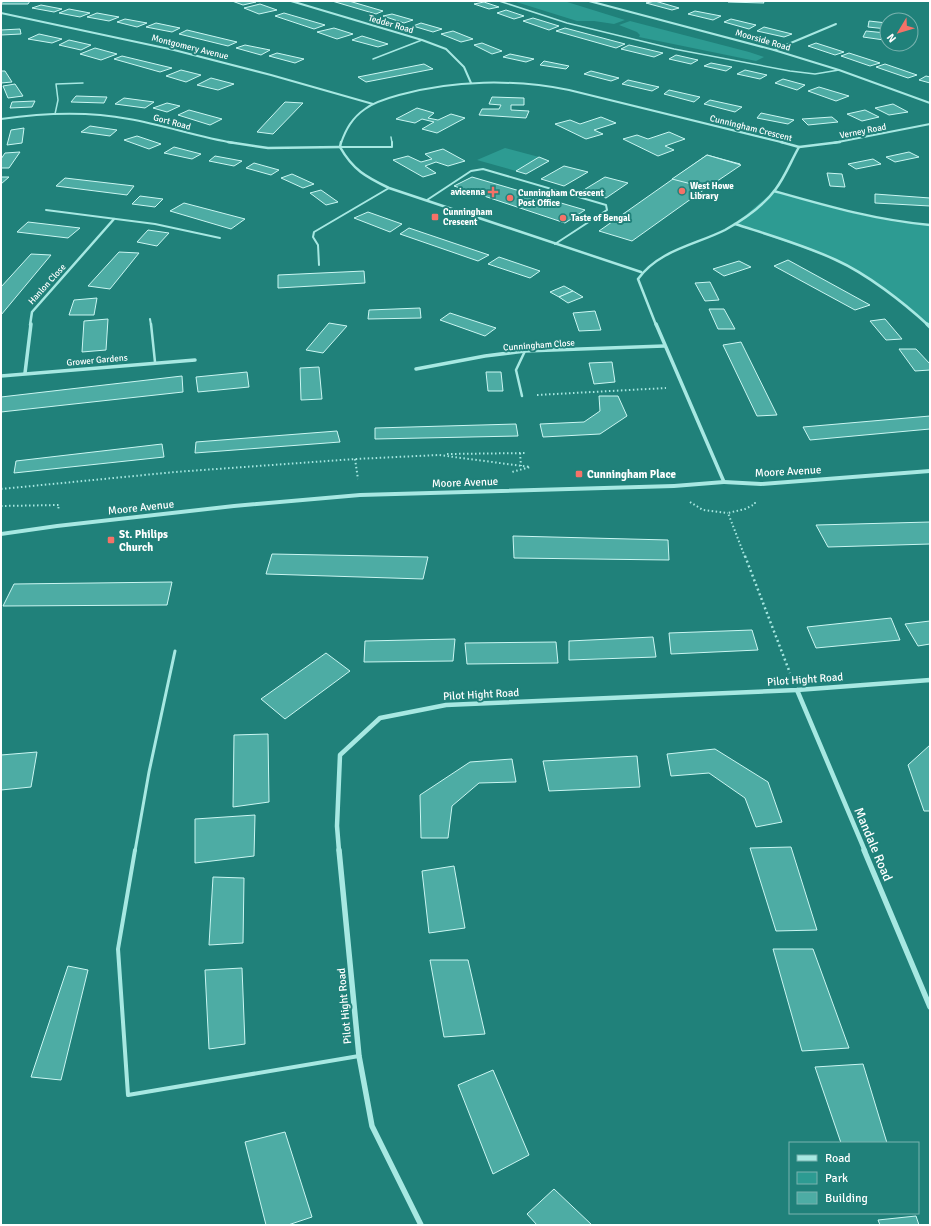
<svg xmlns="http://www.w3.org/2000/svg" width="931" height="1226" font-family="Signika,sans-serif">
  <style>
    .green { fill: #2d9b92 }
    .building { fill: #4daca4; stroke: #caf6f2 }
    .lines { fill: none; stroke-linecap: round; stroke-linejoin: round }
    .path-far1 { stroke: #a7e8e2; stroke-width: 2; stroke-dasharray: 1.5 2.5; stroke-linecap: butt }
    .path { stroke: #a7e8e2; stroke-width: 2.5; stroke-dasharray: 2 3; stroke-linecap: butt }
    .service-far4 { stroke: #a7e8e2; stroke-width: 1.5 }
    .service-far3 { stroke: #a7e8e2; stroke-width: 2 }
    .service-far2 { stroke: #a7e8e2; stroke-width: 2.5 }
    .service-far1 { stroke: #a7e8e2; stroke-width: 3 }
    .service { stroke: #a7e8e2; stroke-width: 4 }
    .minor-far4 { stroke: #a7e8e2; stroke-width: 2 }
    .minor-far3 { stroke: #a7e8e2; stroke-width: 2.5 }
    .minor-far2 { stroke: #a7e8e2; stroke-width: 3.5 }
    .minor-far1 { stroke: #a7e8e2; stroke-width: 4.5 }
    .minor { stroke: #a7e8e2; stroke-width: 5.5 }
    .tertiary { fill: #a7e8e2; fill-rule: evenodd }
    .poi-dot { fill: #f57268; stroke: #20817a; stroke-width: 1.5 }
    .labels { text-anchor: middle; stroke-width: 4; stroke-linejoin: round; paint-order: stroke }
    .far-street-label { font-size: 9px; fill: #fff; stroke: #20817a }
    .far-poi-label { font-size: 9px; font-weight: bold; fill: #fff; stroke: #20817a; text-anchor: start }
    .street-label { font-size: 11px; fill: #fff; stroke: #20817a }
    .poi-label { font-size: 11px; font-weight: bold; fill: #fff; stroke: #20817a; text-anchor: start }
    .near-street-label { font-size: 13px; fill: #fff; stroke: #20817a }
  </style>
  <rect width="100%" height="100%" fill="#20817a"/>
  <g class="green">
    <polygon points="513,1 564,1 625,20 614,24 594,21 577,21"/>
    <polygon points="630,21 749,52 764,57 756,61 639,37 640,35 637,32 619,25"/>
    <polygon points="505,148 539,157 516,171 477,160"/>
    <polygon points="774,191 844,211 896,222 930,225 930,327 880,286 837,260 735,224"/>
  </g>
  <g class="building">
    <polygon points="3,1 30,1 28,4 1,4"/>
    <polygon points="232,1 254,1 256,2 243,5"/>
    <polygon points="332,1 349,1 383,11 376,14"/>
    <polygon points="655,1 679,8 672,10 646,3"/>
    <polygon points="728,1 763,1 764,3 728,2"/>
    <polygon points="484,2 499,7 489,9 474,4"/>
    <polygon points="260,4 277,10 259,14 244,8"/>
    <polygon points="41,5 62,9 54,12 32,8"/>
    <polygon points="69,9 90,13 80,17 59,13"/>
    <polygon points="506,10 524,16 514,19 497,13"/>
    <polygon points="695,11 721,16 713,20 688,14"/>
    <polygon points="97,13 119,17 109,21 87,17"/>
    <polygon points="284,13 325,25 314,29 275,16"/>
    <polygon points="392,14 413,20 404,23 383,16"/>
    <polygon points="533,18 559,26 549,30 523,21"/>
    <polygon points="125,19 147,23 137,27 117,22"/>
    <polygon points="731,19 756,25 749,29 724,22"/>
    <polygon points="869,21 887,23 887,29 868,27"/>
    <polygon points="156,23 180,28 172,32 146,27"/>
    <polygon points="421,23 442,29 433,32 413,26"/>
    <polygon points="764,27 792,34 784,37 757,31"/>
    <polygon points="334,28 353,34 337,39 317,32"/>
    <polygon points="565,28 625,44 616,48 556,31"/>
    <polygon points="20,29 21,34 1,35 1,30"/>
    <polygon points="187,30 237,42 228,46 179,34"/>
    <polygon points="453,31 473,39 461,42 441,34"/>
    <polygon points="866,31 886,33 884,40 863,37"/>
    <polygon points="39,34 62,39 52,43 28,39"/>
    <polygon points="362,36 388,44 378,47 352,40"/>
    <polygon points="69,40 91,45 81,50 59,45"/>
    <polygon points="482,43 502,51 492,54 474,45"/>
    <polygon points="816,43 844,52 835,55 808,46"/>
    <polygon points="245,45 270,50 261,55 236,48"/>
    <polygon points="629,45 663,53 654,57 621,49"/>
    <polygon points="95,48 117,54 101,60 80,54"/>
    <polygon points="277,53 304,59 295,63 269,56"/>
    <polygon points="849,53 880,63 870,66 841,56"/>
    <polygon points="510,54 534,59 526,62 503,57"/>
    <polygon points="676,55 698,60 691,64 669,59"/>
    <polygon points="122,56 172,68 160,72 114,59"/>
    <polygon points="544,61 569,66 566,69 540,65"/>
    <polygon points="711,63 732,67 726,71 704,66"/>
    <polygon points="424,64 433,69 366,82 358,77"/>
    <polygon points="885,64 917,75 908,78 876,67"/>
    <polygon points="181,70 201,75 186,82 166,76"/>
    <polygon points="745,70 767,75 760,79 737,74"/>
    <polygon points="1,71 5,71 12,82 1,83"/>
    <polygon points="591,71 619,78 611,81 584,74"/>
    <polygon points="926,76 930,77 930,83 919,80"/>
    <polygon points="211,78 234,84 218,90 197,85"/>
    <polygon points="783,79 805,85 797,90 775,83"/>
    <polygon points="628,80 659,87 652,91 622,84"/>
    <polygon points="15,84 23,96 8,98 3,86"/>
    <polygon points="819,87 849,96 836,101 808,91"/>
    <polygon points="669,90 700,97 694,102 664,94"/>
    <polygon points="76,96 107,97 104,103 71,102"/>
    <polygon points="492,97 524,98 524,105 511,105 511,110 529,111 526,118 479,115 482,109 499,109 501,105 489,104"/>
    <polygon points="124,98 154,102 145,108 115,104"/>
    <polygon points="710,100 742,107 735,112 704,104"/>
    <polygon points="35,101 32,107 10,108 12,102"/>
    <polygon points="285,102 303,103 273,134 257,132"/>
    <polygon points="167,103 180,106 167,112 153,108"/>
    <polygon points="893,104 908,112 889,115 875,108"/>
    <polygon points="417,108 434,113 428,118 438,120 451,114 465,118 437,133 422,129 434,122 422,119 415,123 396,119"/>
    <polygon points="189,110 222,119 210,125 178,115"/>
    <polygon points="865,110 879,117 862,121 847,114"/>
    <polygon points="761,113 794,120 788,124 757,118"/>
    <polygon points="601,117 616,123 594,130 603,134 586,139 555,124 570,120 580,124"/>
    <polygon points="832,117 838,122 808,125 802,119"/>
    <polygon points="90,126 117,130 110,136 81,132"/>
    <polygon points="24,128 22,143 7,145 11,130"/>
    <polygon points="669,132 685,139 665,146 674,150 658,156 623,139 637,135 648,139"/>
    <polygon points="137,136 161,144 149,149 124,140"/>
    <polygon points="174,147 201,154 192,159 164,153"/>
    <polygon points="443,149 465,161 448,166 436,162 425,166 436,173 423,177 393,160 408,156 421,162 432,159 425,154"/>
    <polygon points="20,152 9,168 1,168 1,159 5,153"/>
    <polygon points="909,152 919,157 895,162 886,157"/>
    <polygon points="707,155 740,164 632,241 599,231"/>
    <polygon points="707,155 741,165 707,188 672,179"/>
    <polygon points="215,156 242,161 234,166 209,161"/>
    <polygon points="539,157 549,161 526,174 516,171"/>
    <polygon points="873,159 881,164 856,169 848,164"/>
    <polygon points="254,163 279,170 271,175 246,168"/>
    <polygon points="564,166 588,172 564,186 541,179"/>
    <polygon points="827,173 842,174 845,187 830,186"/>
    <polygon points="292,174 314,184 303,188 281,178"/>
    <polygon points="1,177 9,177 1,184"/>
    <polygon points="472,177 585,210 565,223 454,186"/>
    <polygon points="605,177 628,183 606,198 582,191"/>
    <polygon points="65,178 134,186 127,195 56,186"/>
    <polygon points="321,190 338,202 326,205 310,193"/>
    <polygon points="875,194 930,198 930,206 875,203"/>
    <polygon points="140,196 163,199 155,207 132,204"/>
    <polygon points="184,203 245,219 231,229 170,211"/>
    <polygon points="368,212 402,224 390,232 354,218"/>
    <polygon points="28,222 80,228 68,238 17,232"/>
    <polygon points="409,228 489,255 478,261 400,234"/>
    <polygon points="148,230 169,233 157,246 137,242"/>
    <polygon points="119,252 139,253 110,289 88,286"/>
    <polygon points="31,254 51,255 1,315 1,287"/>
    <polygon points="499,257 540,271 530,278 488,264"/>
    <polygon points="788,260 870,305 855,310 774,266"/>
    <polygon points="739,261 751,267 724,276 713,269"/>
    <polygon points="364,271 365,283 278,288 278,275"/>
    <polygon points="710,282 719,300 705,301 695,283"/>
    <polygon points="564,286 573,291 559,297 550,292"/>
    <polygon points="573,291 583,297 568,303 559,297"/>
    <polygon points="97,298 94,315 69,315 74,300"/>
    <polygon points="420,308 421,318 368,319 369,310"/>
    <polygon points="709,309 724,309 735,329 718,329"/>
    <polygon points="595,311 601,330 579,331 573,313"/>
    <polygon points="450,313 496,328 485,336 440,320"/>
    <polygon points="108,319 106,350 82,352 84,321"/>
    <polygon points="885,319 902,339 886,340 870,321"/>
    <polygon points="329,323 347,326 323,353 306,350"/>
    <polygon points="741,342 777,415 757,416 723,345"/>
    <polygon points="899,349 916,349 930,364 930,370 915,371"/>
    <polygon points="612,362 615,382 594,384 589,363"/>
    <polygon points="319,367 322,399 301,400 300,368"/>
    <polygon points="247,372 249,387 198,392 196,377"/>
    <polygon points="486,372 501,372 503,391 488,391"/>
    <polygon points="182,376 183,392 1,412 1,397"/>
    <polygon points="599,396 618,396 627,416 600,434 543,437 540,424 584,422 600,411"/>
    <polygon points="930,416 930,429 810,440 803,427"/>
    <polygon points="516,424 518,436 375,439 375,428"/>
    <polygon points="337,431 340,442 195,453 196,442"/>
    <polygon points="162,444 164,457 14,473 16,461"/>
    <polygon points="930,522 930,544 828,547 816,525"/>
    <polygon points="513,536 668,540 669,560 514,558"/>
    <polygon points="272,554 428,557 423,579 266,574"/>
    <polygon points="172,582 167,605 3,606 14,584"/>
    <polygon points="891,618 900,640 816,648 807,627"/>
    <polygon points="930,621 930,644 918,646 905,624"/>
    <polygon points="752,630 758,650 671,654 669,633"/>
    <polygon points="653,637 656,657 569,660 569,641"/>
    <polygon points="455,639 453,661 364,662 365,641"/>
    <polygon points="556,642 558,663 467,664 465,643"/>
    <polygon points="326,653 350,671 285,719 261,699"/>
    <polygon points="268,734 269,802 233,807 234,735"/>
    <polygon points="930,745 930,811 924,811 908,765"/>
    <polygon points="715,749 768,782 782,822 756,827 745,798 709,773 671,776 667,754"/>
    <polygon points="37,752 31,787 1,790 1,755"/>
    <polygon points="637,756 640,787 549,791 543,761"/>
    <polygon points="512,759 516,782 479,783 452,806 448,838 421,838 420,795 470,762"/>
    <polygon points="255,815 254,856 195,863 195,819"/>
    <polygon points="791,847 817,930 776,931 750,848"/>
    <polygon points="454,866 465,928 429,933 422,871"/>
    <polygon points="213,877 244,878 243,943 209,945"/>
    <polygon points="773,949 813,949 849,1048 802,1051"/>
    <polygon points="430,960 468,960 485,1034 444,1037"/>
    <polygon points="68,966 88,970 61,1080 31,1077"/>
    <polygon points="242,968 245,1044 209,1049 205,970"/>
    <polygon points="863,1064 887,1143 841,1143 815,1067"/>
    <polygon points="493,1070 529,1155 493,1174 458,1085"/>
    <polygon points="285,1132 312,1217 288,1225 266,1225 245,1142"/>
    <polygon points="554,1189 592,1225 537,1225 527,1214"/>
    <polygon points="916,1216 919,1225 880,1225 878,1220"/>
  </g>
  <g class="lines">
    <g class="path-far1">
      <polyline points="537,395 666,388"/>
      <polyline points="520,453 521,466"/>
      <polyline points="447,454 527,453"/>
      <polyline points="355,459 358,479"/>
      <polyline points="1,489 175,472 355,459 439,455 530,467 512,472"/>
      <polyline points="690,502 703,510 728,513"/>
      <polyline points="1,506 59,505 58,510"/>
      <polyline points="745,557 728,513 745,509 755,504 755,501"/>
    </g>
    <polyline class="path" points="745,556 790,673"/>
    <g class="service-far4">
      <polyline points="499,1 567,23 674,49 790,71 815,74 839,70"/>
      <polyline points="373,59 422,40"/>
      <polyline points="55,114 58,100 56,84 83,83"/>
      <polyline points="391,137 392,143"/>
    </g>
    <g class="service-far3">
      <polyline points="340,147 392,147 392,142"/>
      <polyline points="427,200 471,171 483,169 606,205 607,210 555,244"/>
      <polyline points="46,210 155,224 220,238"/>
      <polyline points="319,265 318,245 313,237 314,232 389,188"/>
      <polyline points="150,319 151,325"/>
    </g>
    <g class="service-far2">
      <polyline points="151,324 155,362"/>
      <polyline points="522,396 516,370 525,351"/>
    </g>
    <polyline class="service-far1" points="135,851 149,772 175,651"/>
    <polyline class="service" points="135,850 118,949 128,1095 359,1056"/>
    <g class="minor-far4">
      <polyline points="291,1 422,40 446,49 464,67 471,83"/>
      <polyline points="589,1 774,50 839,70 930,103"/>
      <polyline points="1,13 174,50 271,75 373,104"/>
      <polyline points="774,50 836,24"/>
      <path d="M1 119C43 113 87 111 129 119 164 125 198 137 234 143"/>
      <path d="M341 143C346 129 352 118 365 109 374 102 388 98 399 95 453 80 514 79 569 90L785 143"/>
      <polyline points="833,143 930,124"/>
    </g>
    <g class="minor-far3">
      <polyline points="228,142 268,148 340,147"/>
      <path d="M341 142 340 147C353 170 366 177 389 188L641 272"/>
      <polyline points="799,147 840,142"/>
      <path d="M774 191C827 206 875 220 930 225"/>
      <path d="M735 224C769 235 804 245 836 260 867 274 903 302 928 325"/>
      <polyline points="30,325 32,312 114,219"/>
      <path d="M656 325 638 279C659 250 695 245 725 230 743 220 763 206 775 190 785 177 791 161 799 147L781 142"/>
    </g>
    <g class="minor-far2">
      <polyline points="656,324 724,482"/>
      <polyline points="927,324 930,327"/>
      <polyline points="416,369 485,356 525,351 664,346"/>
      <polyline points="25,373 31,324"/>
      <polyline points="1,376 195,360"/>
    </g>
    <g class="minor-far1">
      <polyline points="797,690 865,851"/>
      <polyline points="339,851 337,826 340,755 380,718 446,705 797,690 930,680"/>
    </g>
    <g class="minor">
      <polyline points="339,850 359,1056 372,1126 421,1225"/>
      <polyline points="864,850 930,1007"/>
    </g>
    <polygon class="tertiary" points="930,469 930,473 761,486 724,484 674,488 360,497 234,508 57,528 1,536 1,532 57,524 234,504 360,493 674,484 724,480 761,482"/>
  </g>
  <g class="poi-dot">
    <circle cx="682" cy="191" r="4"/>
    <path d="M491 186h4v4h4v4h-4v4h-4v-4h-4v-4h4z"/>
    <circle cx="510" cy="198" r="4"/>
    <rect x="431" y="213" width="8" height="8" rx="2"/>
    <circle cx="563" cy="218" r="4"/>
    <rect x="575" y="470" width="8" height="8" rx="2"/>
    <rect x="107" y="536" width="8" height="8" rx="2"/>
  </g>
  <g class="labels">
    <g class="far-street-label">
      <text transform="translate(391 24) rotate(16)" y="3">Tedder Road</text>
      <text transform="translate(763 40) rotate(16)" y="3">Moorside Road</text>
      <text transform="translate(190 47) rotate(14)" y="3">Montgomery Avenue</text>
      <text transform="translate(172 122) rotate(15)" y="3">Gort Road</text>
      <text transform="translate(751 128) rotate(14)" y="3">Cunningham Crescent</text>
      <text transform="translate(863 131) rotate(-11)" y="3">Verney Road</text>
      <text transform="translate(47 284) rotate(-48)" y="3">Hanlon Close</text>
      <text transform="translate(539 345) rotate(-4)" y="3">Cunningham Close</text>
      <text transform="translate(97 360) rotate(-5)" y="3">Grower Gardens</text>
    </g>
    <g class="far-poi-label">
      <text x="690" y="189">West Howe<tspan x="690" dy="10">Library</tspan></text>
      <text x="485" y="195" text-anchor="end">avicenna</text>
      <text x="518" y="196">Cunningham Crescent<tspan x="518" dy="10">Post Office</tspan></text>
      <text x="443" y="215">Cunningham<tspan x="443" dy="10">Crescent</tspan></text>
      <text x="571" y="221">Taste of Bengal</text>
    </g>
    <g class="street-label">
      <text transform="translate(788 471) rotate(-3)" y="4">Moore Avenue</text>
      <text transform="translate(465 482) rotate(-2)" y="4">Moore Avenue</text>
      <text transform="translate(141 507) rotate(-6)" y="4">Moore Avenue</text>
      <text transform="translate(805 679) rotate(-4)" y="4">Pilot Hight Road</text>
      <text transform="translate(481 694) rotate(-3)" y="4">Pilot Hight Road</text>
      <text transform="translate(344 1006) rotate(-95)" y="4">Pilot Hight Road</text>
    </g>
    <g class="poi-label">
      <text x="587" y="478">Cunningham Place</text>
      <text x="119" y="538">St. Philips<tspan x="119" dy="13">Church</tspan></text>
    </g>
    <g class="near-street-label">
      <text transform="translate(874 844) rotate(67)" y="5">Mandale Road</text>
    </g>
  </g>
  <rect width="931" height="1226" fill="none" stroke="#ffffff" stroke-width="4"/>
  <rect x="789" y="1142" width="130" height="72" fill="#20817a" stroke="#79b3af"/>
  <rect x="797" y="1155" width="20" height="6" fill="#a7e8e2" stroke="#79b3af"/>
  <text x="825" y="1162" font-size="12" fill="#ffffff">Road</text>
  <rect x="797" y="1172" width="20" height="12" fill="#2d9b92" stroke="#79b3af"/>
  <text x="825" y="1182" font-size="12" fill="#ffffff">Park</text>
  <rect x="797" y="1192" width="20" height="12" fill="#4daca4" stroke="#79b3af"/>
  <text x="825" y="1202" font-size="12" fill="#ffffff">Building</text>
  <g transform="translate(899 32) rotate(232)"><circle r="19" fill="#20817a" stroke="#79b3af"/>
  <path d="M0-3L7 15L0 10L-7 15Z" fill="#f57268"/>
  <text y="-6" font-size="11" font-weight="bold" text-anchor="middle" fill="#ffffff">N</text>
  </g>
</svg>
